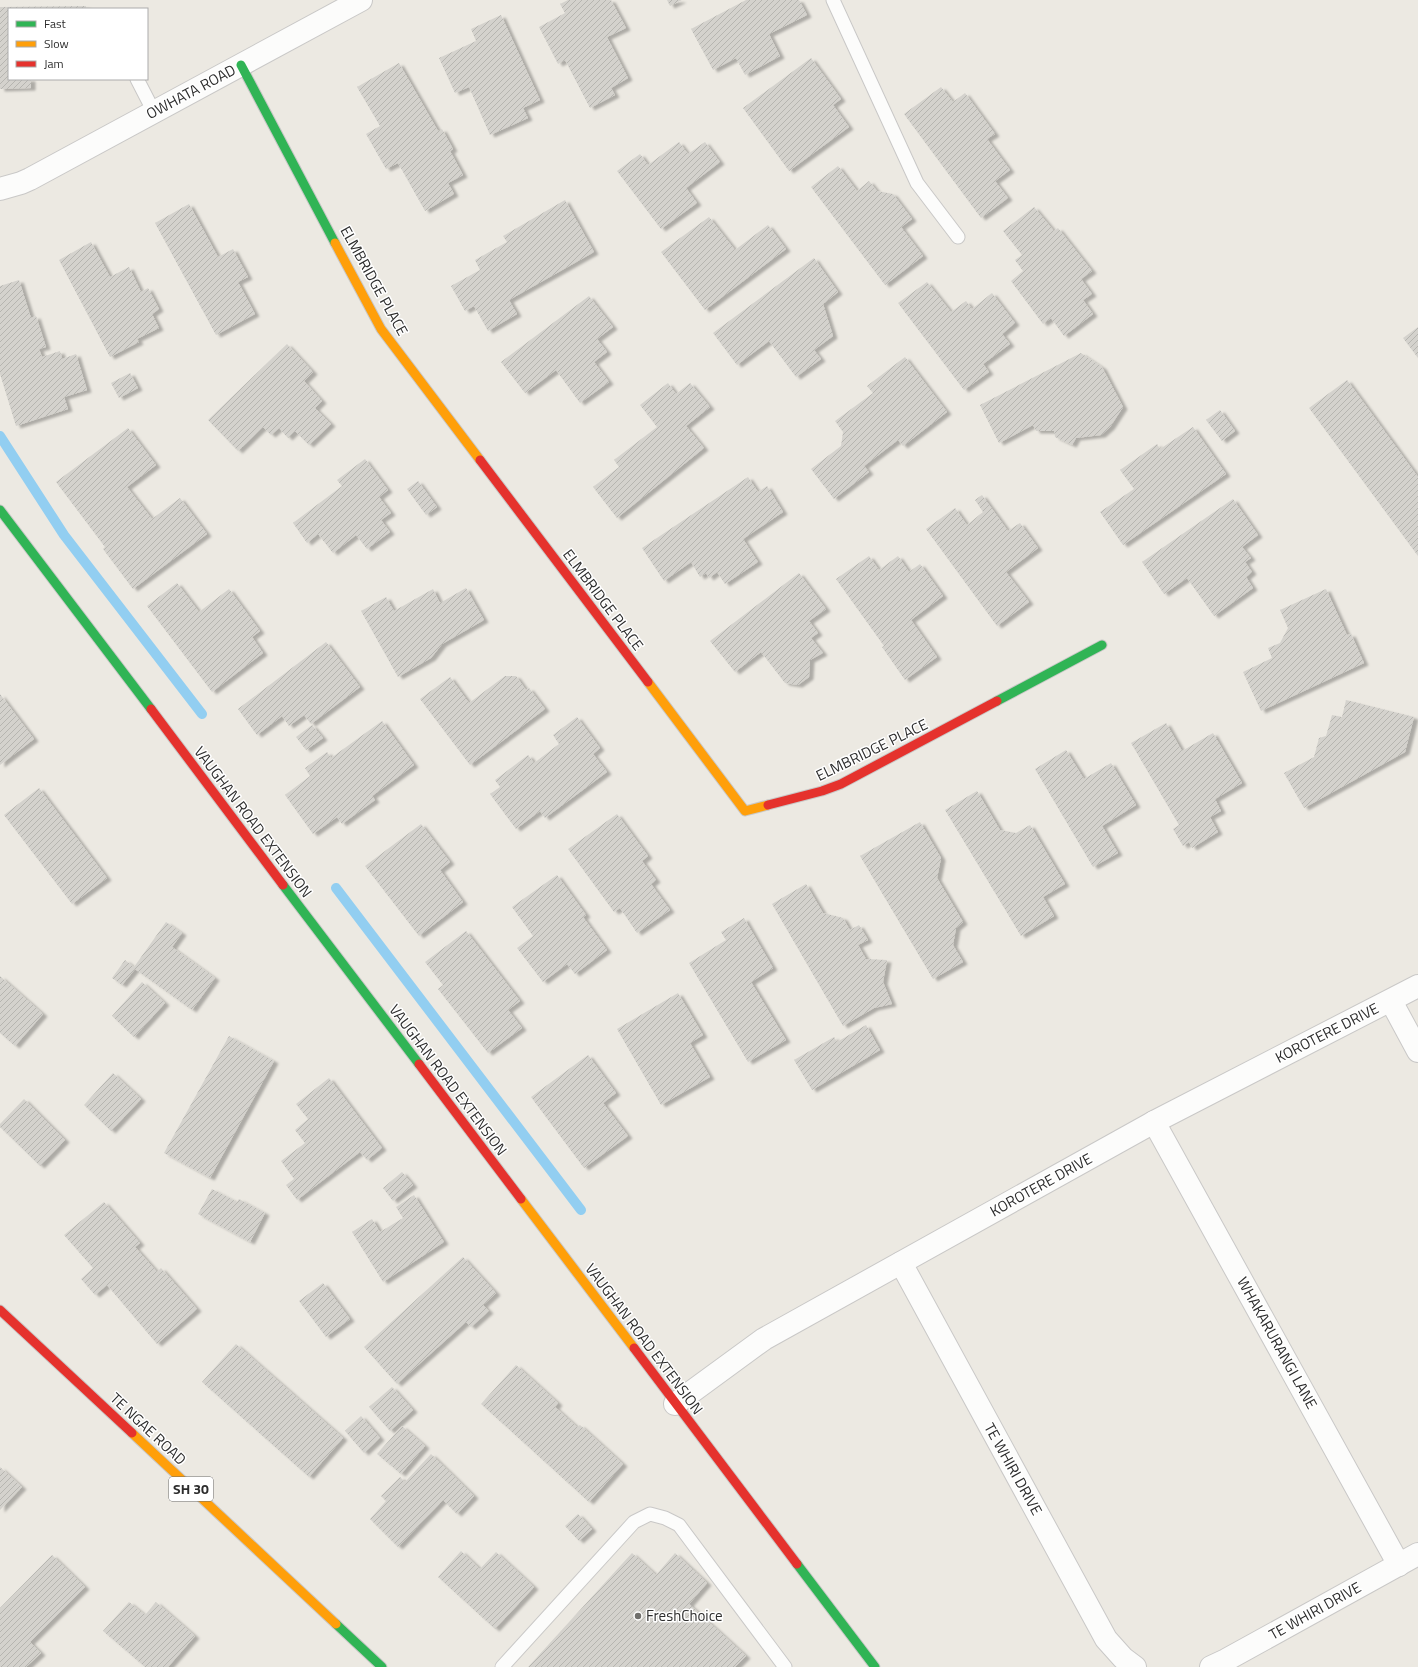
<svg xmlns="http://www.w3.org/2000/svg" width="1418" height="1667" font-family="'Titillium Web',sans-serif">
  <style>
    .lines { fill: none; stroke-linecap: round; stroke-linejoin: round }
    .stream { stroke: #92cef1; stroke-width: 10 }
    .building { fill: url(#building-hatch); filter: url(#shadow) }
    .lane-casing { stroke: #c9c8c7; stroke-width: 15 }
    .street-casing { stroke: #c9c8c7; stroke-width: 24 }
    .fast-casing { stroke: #c9c8c7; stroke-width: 11 }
    .slow-casing { stroke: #c9c8c7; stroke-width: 11 }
    .jam-casing { stroke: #c9c8c7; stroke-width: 11 }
    .lane { stroke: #fcfcfb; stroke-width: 13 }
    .street { stroke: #fcfcfb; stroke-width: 22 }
    .fast { stroke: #30b455; stroke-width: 9 }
    .slow { stroke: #ff9f0a; stroke-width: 9 }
    .jam { stroke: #e5322d; stroke-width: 9 }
    .poi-dot { fill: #706f6c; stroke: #fff; stroke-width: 1.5 }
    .labels { text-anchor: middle; stroke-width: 3; stroke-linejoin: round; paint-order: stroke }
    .shield { fill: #fff; stroke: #6c6c6c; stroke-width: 1 }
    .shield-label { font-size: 14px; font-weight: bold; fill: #2d2d2d }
    .street-label { font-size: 15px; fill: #2d2d2d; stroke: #fff }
    .poi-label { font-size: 15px; fill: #2d2d2d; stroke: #fff; text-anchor: start }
  </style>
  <defs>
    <pattern id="building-hatch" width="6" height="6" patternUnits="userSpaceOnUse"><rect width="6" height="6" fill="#d4d2cd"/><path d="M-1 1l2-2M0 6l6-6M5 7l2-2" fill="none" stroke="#b6b5b0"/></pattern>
    <filter id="shadow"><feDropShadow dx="4.5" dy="2.5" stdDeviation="1" flood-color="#0004"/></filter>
  </defs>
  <rect width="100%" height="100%" fill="#ece9e2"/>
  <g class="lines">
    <g class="stream">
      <polyline points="0,436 64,535 202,714"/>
      <polyline points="336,888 581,1210"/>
    </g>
  </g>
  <g class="building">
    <polygon points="568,0 611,0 626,28 607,37 628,78 611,88 615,95 590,108 565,60 558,64 539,27 565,13 560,4"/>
    <polygon points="667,0 682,0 670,6"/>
    <polygon points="746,0 799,0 807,15 769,34 780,56 745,75 736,58 713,70 691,29"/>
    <polygon points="86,6 86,9 9,9 9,79 31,79 31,88 0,89 0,7"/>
    <polygon points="501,15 540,100 523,108 528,118 490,135 469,87 455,93 439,58 476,41 471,29"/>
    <polygon points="811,58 841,99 833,105 849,127 789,171 743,108"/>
    <polygon points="399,63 438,131 442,129 453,149 450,151 463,175 448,183 454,194 425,211 398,163 386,169 366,134 380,126 357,87"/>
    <polygon points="941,87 953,102 965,93 995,134 987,139 1010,170 995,181 1008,198 981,218 904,114"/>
    <polygon points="679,142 688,154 705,142 720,162 686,188 697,203 661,229 617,171 640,154 648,165"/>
    <polygon points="838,166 857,191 869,181 877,191 893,194 912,219 901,227 923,256 885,285 811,187"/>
    <polygon points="565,200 594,252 509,300 517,314 488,331 474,306 465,311 451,286 480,270 475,260 507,242 503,236"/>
    <polygon points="189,204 218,257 233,249 248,277 238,282 255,314 216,335 155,223"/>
    <polygon points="1034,207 1054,231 1058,228 1092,271 1081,279 1092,294 1083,300 1093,314 1064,336 1051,318 1043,324 1011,281 1023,271 1015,260 1022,255 1003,231"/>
    <polygon points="709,217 735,250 768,225 786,249 705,310 661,252"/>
    <polygon points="91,242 110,277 129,267 141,292 148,288 159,309 152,314 159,328 137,339 139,342 110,357 59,260"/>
    <polygon points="814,258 838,292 823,304 833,336 814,350 821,359 796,377 769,341 737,365 713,333"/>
    <polygon points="19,280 31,318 36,316 46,347 39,349 42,357 60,351 62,359 76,354 87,390 64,397 68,409 16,426 0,374 0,286"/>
    <polygon points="927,282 951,312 966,301 972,309 992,293 1015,323 1002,334 1010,344 983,364 989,372 964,390 898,303"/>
    <polygon points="589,296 613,327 597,339 607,352 594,362 609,382 580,403 556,370 525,393 501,362"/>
    <polygon points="1418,327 1418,358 1403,338"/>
    <polygon points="287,344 313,372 304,381 322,401 315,408 331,424 309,445 295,431 288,438 279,428 271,435 263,427 238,451 208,420"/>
    <polygon points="1081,353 1102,367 1123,407 1110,427 1101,435 1076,438 1072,445 1055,437 1054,431 1036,431 1033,425 999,443 980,405"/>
    <polygon points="905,357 947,412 903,446 898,440 864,466 869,472 834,499 811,469 841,446 843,432 835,421 873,393 867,386"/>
    <polygon points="130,373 138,388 119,398 111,383"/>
    <polygon points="1347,380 1418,477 1418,556 1309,408"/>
    <polygon points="668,383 676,394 690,383 710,407 686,426 704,448 617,518 593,487 619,467 614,460 657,427 640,405"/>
    <polygon points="1220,410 1235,431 1222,441 1206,420"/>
    <polygon points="1193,427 1226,474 1123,545 1100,512 1134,489 1120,470 1157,444 1160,449"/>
    <polygon points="128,428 156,465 127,487 152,519 180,498 207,534 133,589 103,549 105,547 56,482"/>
    <polygon points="365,459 388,490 379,497 391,513 381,520 390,532 367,549 356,535 333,553 318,534 307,543 293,523 342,486 337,480"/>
    <polygon points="748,477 758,492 767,486 783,512 743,539 758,562 725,584 717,572 709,578 706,573 700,577 691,562 664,581 642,548"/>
    <polygon points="418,481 437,507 426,515 407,489"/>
    <polygon points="982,495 1008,531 1020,523 1038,548 1006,572 1029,602 997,626 926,529 955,508 967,525 983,512 975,500"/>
    <polygon points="1233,499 1258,535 1242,547 1251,558 1245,562 1252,572 1246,577 1253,588 1214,616 1187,578 1164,594 1142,562"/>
    <polygon points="869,556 879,570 898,556 909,572 920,564 943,596 911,620 937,657 905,680 882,647 884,646 836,579"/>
    <polygon points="799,573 826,609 809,621 818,633 811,638 823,653 810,660 809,677 798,685 785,683 761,652 735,672 710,641"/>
    <polygon points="177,583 199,612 229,589 260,631 252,637 263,653 212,692 147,606"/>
    <polygon points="466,588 484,620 442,644 431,658 398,677 361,611 386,597 394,611 433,589 440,603"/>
    <polygon points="1326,589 1347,635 1351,634 1364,663 1261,711 1243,672 1272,658 1268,648 1280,643 1288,628 1280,610"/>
    <polygon points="326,642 360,687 311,724 304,715 289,726 282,716 257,735 238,709"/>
    <polygon points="505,676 516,676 526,690 529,688 545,709 470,765 420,699 450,677 469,703"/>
    <polygon points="0,694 34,739 0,765"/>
    <polygon points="1346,700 1414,717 1405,752 1304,808 1284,773 1314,757 1319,738 1326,736 1332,715 1342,717"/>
    <polygon points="577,717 600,748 593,754 607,772 545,818 540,811 516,829 490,794 500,787 495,780 528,755 534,763 559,744 553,735"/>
    <polygon points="382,721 414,765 372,796 375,800 342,824 337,817 313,834 285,795 310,776 305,768 327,752 331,758"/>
    <polygon points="1166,723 1182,751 1213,733 1242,783 1215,799 1221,811 1210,817 1218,832 1192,848 1189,842 1183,846 1173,829 1179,825 1131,743"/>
    <polygon points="312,725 323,738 306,750 296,737"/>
    <polygon points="1066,750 1084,779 1111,763 1136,805 1102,826 1118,853 1093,867 1035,769"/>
    <polygon points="39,788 107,878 72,904 4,815"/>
    <polygon points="977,791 1000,830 1016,833 1030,825 1065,884 1043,897 1054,916 1021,936 945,810"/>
    <polygon points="617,814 648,856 642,861 656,880 651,884 670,910 637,933 620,908 614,912 568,849"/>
    <polygon points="920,822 941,858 937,878 963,922 956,928 953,945 963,962 933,979 860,856"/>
    <polygon points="421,824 450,862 440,870 463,902 419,936 365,866"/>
    <polygon points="557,875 586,915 583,917 607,950 575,974 567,964 543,982 517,948 533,936 512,907"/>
    <polygon points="806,884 823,913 843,918 850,930 859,925 868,940 858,945 866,959 887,960 883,982 892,1004 874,1008 843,1026 772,904"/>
    <polygon points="744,918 773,968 751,982 786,1040 748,1062 689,963 726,940 721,932"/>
    <polygon points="166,922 182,933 172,947 215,978 192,1010 135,969 122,985 112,978 125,960 134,967"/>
    <polygon points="466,931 520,1001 508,1010 522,1028 488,1053 438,989 443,985 425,962"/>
    <polygon points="0,976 43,1014 15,1046 0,1033"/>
    <polygon points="142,982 165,1003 134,1037 112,1016"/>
    <polygon points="678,993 703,1035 690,1043 710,1077 661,1105 617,1029"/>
    <polygon points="866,1025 880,1050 812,1090 794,1060 834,1037 837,1042"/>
    <polygon points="229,1036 274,1061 210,1178 164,1153"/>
    <polygon points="588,1055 616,1093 603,1103 628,1136 584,1168 531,1097"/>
    <polygon points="113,1073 141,1099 111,1131 84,1105"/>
    <polygon points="329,1078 382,1148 367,1160 360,1152 297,1200 286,1185 294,1179 281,1161 305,1143 295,1130 308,1119 296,1104"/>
    <polygon points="24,1099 65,1140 40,1166 0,1127 0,1124"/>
    <polygon points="402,1172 413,1185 393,1201 383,1188"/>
    <polygon points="212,1189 237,1202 239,1199 265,1213 250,1242 198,1214"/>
    <polygon points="414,1195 444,1242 383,1282 352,1232 372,1219 380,1232 403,1218 396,1207"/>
    <polygon points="104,1202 140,1243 135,1247 157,1272 161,1268 197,1309 157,1344 107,1285 95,1295 81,1279 93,1268 64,1235"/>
    <polygon points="463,1257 496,1293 483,1305 489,1311 471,1327 466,1322 397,1384 364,1347"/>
    <polygon points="323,1283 350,1319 326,1337 299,1301"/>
    <polygon points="236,1344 343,1438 309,1477 202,1382"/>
    <polygon points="516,1365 558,1403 555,1407 577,1427 580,1425 623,1464 589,1502 481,1404"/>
    <polygon points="392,1387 413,1410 390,1431 369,1407"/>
    <polygon points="361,1416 380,1438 364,1453 345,1431"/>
    <polygon points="402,1426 425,1446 401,1474 377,1454"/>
    <polygon points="431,1454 474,1496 457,1514 443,1500 398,1547 370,1519 386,1501 381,1496 400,1477 405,1482"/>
    <polygon points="0,1467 22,1487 0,1510"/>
    <polygon points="578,1514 592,1529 579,1541 565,1526"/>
    <polygon points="461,1551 480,1569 496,1552 534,1587 495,1629 438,1577"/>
    <polygon points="632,1553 656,1575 675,1553 707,1583 689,1604 746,1656 735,1667 528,1667"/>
    <polygon points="52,1555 85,1587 30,1642 41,1653 26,1667 0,1667 0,1608"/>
    <polygon points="129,1602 145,1615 156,1602 195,1636 168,1667 145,1667 103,1631"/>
  </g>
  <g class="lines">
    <g class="lane-casing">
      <g id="lane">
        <polyline points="833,0 917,183 958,237"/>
        <polyline points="137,79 154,112"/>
        <polyline points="502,1667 634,1522 650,1514 665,1518 679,1525 785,1667"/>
      </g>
    </g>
    <g class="street-casing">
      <g id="street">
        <polyline points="0,189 21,183 30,179 361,0"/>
        <polyline points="1391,1001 1418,1051"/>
        <polyline points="1154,1122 1399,1565"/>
        <polyline points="901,1263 1106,1639 1123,1658 1135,1667"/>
        <polyline points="675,1404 764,1339 1154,1122 1418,986"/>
        <polyline points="1211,1667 1226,1660 1418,1554"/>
      </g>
    </g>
    <g class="fast-casing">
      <g id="fast">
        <polyline points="241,65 335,243"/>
        <polyline points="0,510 151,709"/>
        <polyline points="997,701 1102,645"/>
        <polyline points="283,885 419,1064"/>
        <polyline points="797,1564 875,1667"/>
        <polyline points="336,1624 382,1667"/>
      </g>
    </g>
    <g class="slow-casing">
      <g id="slow">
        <polyline points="335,243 381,329 480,460"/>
        <polyline points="648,682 745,811 768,805"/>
        <polyline points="521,1199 634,1348"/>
        <polyline points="132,1433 336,1624"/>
      </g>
    </g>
    <g class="jam-casing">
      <g id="jam">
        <polyline points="480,460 648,682"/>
        <polyline points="151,709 283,885"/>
        <polyline points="768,805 822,791 841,784 997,701"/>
        <polyline points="419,1064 521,1199"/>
        <polyline points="0,1310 132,1433"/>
        <polyline points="634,1348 797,1564"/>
      </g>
    </g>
    <use href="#lane" class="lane"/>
    <use href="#street" class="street"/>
    <use href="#fast" class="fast"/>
    <use href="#slow" class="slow"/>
    <use href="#jam" class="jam"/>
  </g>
  <circle class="poi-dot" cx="638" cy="1616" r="4"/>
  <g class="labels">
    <rect class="shield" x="169" y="1477" width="44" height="24" rx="3"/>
    <g class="shield-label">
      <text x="191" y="1494">SH 30</text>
    </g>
    <g class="street-label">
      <text transform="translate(191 92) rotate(-28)" y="5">OWHATA ROAD</text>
      <text transform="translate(374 281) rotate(61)" y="5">ELMBRIDGE PLACE</text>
      <text transform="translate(603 600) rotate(53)" y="5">ELMBRIDGE PLACE</text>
      <text transform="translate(872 750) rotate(-26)" y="5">ELMBRIDGE PLACE</text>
      <text transform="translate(253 822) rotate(53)" y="5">VAUGHAN ROAD EXTENSION</text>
      <text transform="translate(1327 1033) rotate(-27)" y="5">KOROTERE DRIVE</text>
      <text transform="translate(448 1080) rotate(53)" y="5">VAUGHAN ROAD EXTENSION</text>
      <text transform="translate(1041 1185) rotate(-29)" y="5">KOROTERE DRIVE</text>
      <text transform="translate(644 1339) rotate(53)" y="5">VAUGHAN ROAD EXTENSION</text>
      <text transform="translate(1277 1343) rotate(61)" y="5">WHAKARURANGI LANE</text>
      <text transform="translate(148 1429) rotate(43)" y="5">TE NGAE ROAD</text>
      <text transform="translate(1013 1469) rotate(61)" y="5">TE WHIRI DRIVE</text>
      <text transform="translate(1315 1611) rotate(-29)" y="5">TE WHIRI DRIVE</text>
    </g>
    <g class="poi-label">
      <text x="646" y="1621">FreshChoice</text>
    </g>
  </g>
  <rect x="8" y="8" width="140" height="72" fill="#ffffff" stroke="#ababab"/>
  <rect x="16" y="21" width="20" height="6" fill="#30b455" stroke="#ababab"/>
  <text x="44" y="28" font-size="12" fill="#2d2d2d">Fast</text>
  <rect x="16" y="41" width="20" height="6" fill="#ff9f0a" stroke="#ababab"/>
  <text x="44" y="48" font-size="12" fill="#2d2d2d">Slow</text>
  <rect x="16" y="61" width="20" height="6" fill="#e5322d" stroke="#ababab"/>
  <text x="44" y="68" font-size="12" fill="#2d2d2d">Jam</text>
</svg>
